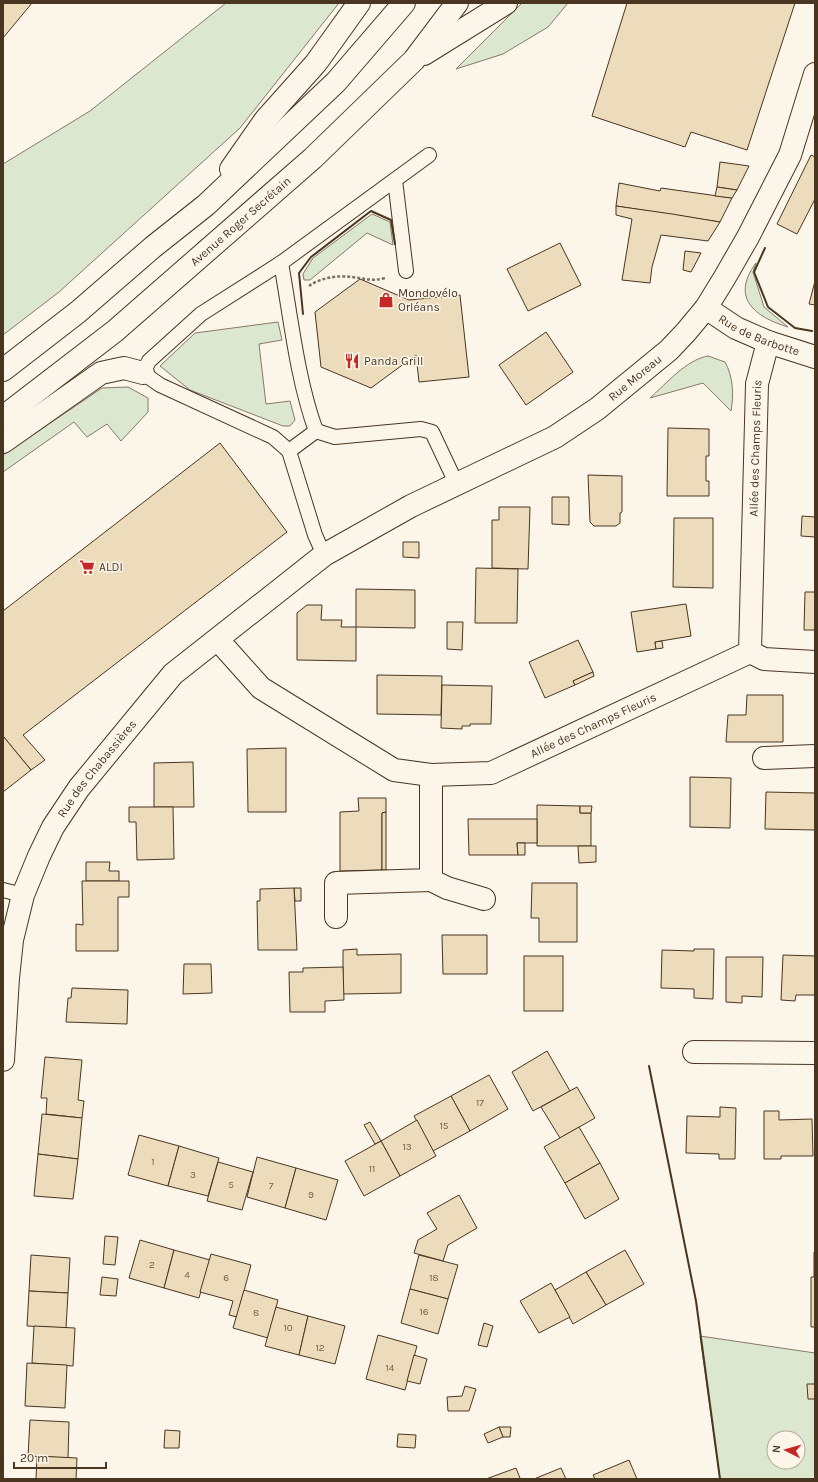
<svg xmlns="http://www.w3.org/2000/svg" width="818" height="1482" font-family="Karla,sans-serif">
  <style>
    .green { fill: #dce7d0; stroke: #887966; fill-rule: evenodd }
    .building { fill: #ecdcbc; stroke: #4a3520 }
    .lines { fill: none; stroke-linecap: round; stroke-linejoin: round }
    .service-casing { stroke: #4a3520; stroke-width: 16 }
    .minor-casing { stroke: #4a3520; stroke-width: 24 }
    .primary-casing { stroke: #4a3520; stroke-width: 24 }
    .path { stroke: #7f6f5c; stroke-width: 2.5; stroke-dasharray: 3 2; stroke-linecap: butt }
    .service { stroke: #fbf6e9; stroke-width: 14 }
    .minor { stroke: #fbf6e9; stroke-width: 22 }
    .primary { stroke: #fbf6e9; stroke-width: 22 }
    .wall { stroke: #4a3520; stroke-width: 2 }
    .labels { text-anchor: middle; stroke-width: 3; stroke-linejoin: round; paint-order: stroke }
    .number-label { font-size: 10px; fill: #725f47 }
    .street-label { font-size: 12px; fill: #4a3520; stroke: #fbf6e9 }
    .poi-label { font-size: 12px; fill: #4a3520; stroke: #fbf6e9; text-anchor: start }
  </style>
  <rect width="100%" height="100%" fill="#fbf6e9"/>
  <g class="green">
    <polygon points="226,3 339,3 240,128 59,292 3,335 3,164 90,111"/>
    <polygon points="522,3 568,3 548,27 503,54 456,69"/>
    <polygon points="372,214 390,222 393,245 367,233 310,280 304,280 303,274 313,258"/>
    <path d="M756 263 753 272 764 307 788 327C755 317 730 298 756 263Z"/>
    <polygon points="278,322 282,340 259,344 266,404 290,401 295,420 290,426 283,426 190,390 160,366 195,333"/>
    <path d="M708 356 725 362C733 376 734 395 731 411L703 383 650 398C667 383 686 360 708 356Z"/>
    <polygon points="128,387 148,398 148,412 121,441 107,424 87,437 74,422 3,472 3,455 102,388"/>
    <path d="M700 1336 815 1353V1479H720ZM774 1438H798V1462H774Z"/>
  </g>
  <g class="building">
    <polygon points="3,3 32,3 3,38"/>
    <polygon points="627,3 795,3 747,150 691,132 685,147 592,116"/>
    <polygon points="811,155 815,157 815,199 797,234 777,224"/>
    <polygon points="720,162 749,166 737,190 717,187"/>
    <polygon points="619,183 660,191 661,188 732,198 720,222 616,206"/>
    <polygon points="717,187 737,190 732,198 715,196"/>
    <polygon points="616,206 672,214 720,222 708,241 661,235 652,267 650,283 622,280 632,219 616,215"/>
    <polygon points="560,243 581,285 528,311 507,269"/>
    <polygon points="685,251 701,253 691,272 683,270"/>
    <polygon points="360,279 409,300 460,295 469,377 419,382 416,355 371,388 321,367 315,312"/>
    <polygon points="815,281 815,305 809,304"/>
    <polygon points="546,332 573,372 526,405 499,365"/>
    <polygon points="668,428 709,429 709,456 706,456 706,481 709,481 709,496 667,496"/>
    <polygon points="220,443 287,532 23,735 45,760 31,770 3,736 3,611"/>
    <polygon points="588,475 622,476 622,512 620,513 620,523 616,526 594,526 590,522"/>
    <polygon points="552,497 569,497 569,525 552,524"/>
    <polygon points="499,507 530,507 528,569 492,568 492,520 499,520"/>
    <polygon points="802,516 815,517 815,537 801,536"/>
    <polygon points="674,518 713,518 713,588 673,587"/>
    <polygon points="403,542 419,542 419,558 403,557"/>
    <polygon points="476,568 518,569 517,623 475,623"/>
    <polygon points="356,589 415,590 415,628 356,627"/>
    <polygon points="805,592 815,592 815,630 804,630"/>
    <polygon points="686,604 691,636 655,642 656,649 637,652 631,612"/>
    <polygon points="307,605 322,605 321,620 342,620 341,627 356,627 356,661 297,660 297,613"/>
    <polygon points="447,622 463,622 462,650 447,649"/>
    <polygon points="578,640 593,672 573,681 575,685 545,698 529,662"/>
    <polygon points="662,641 663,648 656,649 655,642"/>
    <polygon points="593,672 594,676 575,685 573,681"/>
    <polygon points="377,675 442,676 441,715 377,714"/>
    <polygon points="442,685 492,686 491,724 470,724 470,726 462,726 462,729 441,728"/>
    <polygon points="747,695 783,695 783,742 726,742 728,715 746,715"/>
    <polygon points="3,736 31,770 3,792"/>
    <polygon points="286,748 286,812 248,812 247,749"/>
    <polygon points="193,762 194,807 154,807 154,763"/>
    <polygon points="690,777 731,778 730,828 690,827"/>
    <polygon points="766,792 815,793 815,830 765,829"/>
    <polygon points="358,798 386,798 386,812 382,813 382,870 340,871 340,812 359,811"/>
    <polygon points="537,805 580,806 580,813 591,813 591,846 537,846"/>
    <polygon points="580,806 592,806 591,813 580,813"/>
    <polygon points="129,807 173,807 174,859 137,860 136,822 129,822"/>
    <polygon points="386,812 386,870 382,870 382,813"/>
    <polygon points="468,819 537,819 537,843 517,843 518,855 469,855"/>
    <polygon points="517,843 525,843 525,855 518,855"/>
    <polygon points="578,846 596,846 596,862 579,863"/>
    <polygon points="86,862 110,862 109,871 119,871 119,881 86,881"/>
    <polygon points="82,881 129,881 129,897 118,897 118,951 76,951 76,924 83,925"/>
    <polygon points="532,883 577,883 577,942 539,942 539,918 531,918"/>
    <polygon points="294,888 301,888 301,901 295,901"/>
    <polygon points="294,888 297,950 258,950 257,901 260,901 260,889"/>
    <polygon points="442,935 487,935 487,974 443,974"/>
    <polygon points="357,949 357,955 401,954 401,993 343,994 343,950"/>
    <polygon points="694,949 714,949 713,999 694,998 694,989 661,988 662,950 694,951"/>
    <polygon points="783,955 815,956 815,995 796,995 795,1001 781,1000"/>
    <rect x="524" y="956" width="39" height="55"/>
    <polygon points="726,957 763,957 762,997 742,996 742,1003 726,1002"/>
    <polygon points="184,964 211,964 212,993 183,994"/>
    <polygon points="343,967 344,1000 325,1001 325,1012 290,1012 289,972 303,972 303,968"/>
    <polygon points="72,988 128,990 127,1024 66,1022 68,998 71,998"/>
    <polygon points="547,1051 570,1091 533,1111 512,1072"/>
    <polygon points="45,1057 82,1060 78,1100 84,1101 82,1118 46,1114 47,1098 41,1098"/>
    <polygon points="489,1075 508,1109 470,1131 451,1096"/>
    <polygon points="577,1087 595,1118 560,1138 541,1107"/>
    <polygon points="451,1096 470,1131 433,1151 414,1116"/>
    <polygon points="720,1107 736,1108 735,1159 719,1159 719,1154 686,1153 687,1116 720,1117"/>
    <polygon points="764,1111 779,1111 779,1120 812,1119 813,1156 781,1156 781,1159 764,1159"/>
    <polygon points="42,1114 82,1118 78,1159 38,1154"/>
    <polygon points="417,1120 436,1156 400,1176 381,1141"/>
    <polygon points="370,1122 381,1141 375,1144 364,1125"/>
    <polygon points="579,1127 600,1163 565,1183 544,1147"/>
    <polygon points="139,1135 179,1146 168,1186 128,1175"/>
    <polygon points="381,1141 400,1176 364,1196 345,1161"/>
    <polygon points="179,1146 219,1158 208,1196 168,1186"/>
    <polygon points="38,1154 78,1159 73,1199 34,1196"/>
    <polygon points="257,1157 296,1168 285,1208 247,1197"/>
    <polygon points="218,1162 253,1172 242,1210 207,1201"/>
    <polygon points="600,1163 619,1199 585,1219 565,1183"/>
    <polygon points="296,1168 338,1180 326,1220 285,1208"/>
    <polygon points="459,1195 477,1228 448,1245 443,1261 414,1253 418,1240 437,1229 427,1213"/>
    <polygon points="105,1236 118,1237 115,1265 103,1264"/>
    <polygon points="140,1240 174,1250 164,1288 129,1278"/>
    <polygon points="174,1250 210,1260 199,1298 164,1288"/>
    <polygon points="625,1250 644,1284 606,1305 586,1272"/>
    <polygon points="814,1252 815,1252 815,1327 811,1327 811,1277 814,1277"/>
    <polygon points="211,1254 251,1265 237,1317 229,1315 233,1301 200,1292"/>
    <polygon points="31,1255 70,1258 68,1293 29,1291"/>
    <polygon points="419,1255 458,1265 448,1299 410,1289"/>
    <polygon points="586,1272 606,1305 573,1324 555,1290"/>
    <polygon points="102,1277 118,1279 116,1296 100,1295"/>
    <polygon points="551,1283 570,1317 539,1333 520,1301"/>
    <polygon points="410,1289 448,1299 438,1334 401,1323"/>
    <polygon points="244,1290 278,1300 268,1338 233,1328"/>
    <polygon points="29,1291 68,1293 66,1328 27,1326"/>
    <polygon points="276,1307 308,1316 299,1355 265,1346"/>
    <polygon points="308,1316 345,1326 335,1364 299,1355"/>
    <polygon points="484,1323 493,1326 487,1347 478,1345"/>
    <polygon points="34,1326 75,1328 73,1366 32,1363"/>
    <polygon points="378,1335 417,1346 405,1390 366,1379"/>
    <polygon points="414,1355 427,1359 420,1384 407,1381"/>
    <polygon points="27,1363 67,1365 65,1408 25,1406"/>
    <polygon points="807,1384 815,1384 815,1399 808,1399"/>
    <polygon points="465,1386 476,1389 469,1411 448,1411 447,1397 462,1396"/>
    <polygon points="30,1420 69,1422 68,1458 28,1456"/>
    <polygon points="499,1427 511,1427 510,1437 503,1437"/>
    <polygon points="499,1427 503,1437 488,1443 484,1434"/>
    <polygon points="165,1430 180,1431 179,1448 164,1448"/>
    <polygon points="398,1434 416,1435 415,1448 397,1447"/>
    <polygon points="37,1456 77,1458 76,1479 36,1479"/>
    <polygon points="629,1460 637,1479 595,1479 593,1475"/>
    <polygon points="516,1468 520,1478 518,1479 486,1479"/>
    <polygon points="561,1468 566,1479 534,1479"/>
  </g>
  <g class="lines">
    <g class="service-casing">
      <g id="service">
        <polyline points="395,180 406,271"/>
        <path d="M281 263C291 318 297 379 316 431"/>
        <polyline points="316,431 335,437 421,429 432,432 457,485"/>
        <polyline points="289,451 316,431"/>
        <polyline points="324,555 315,535 289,451 273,437 160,385 143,373 149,361 201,314 281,263 429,155"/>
        <polyline points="3,890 23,895"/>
      </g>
    </g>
    <g class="minor-casing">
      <g id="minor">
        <path id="s1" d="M706 308 736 328 768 342 815 357"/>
        <path id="s2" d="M218 640 261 688 394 770 431 775 491 773 750 652 757 384 768 342"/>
        <polyline points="750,652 764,659 815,662"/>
        <polyline points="764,758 815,756"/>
        <polyline points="431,880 447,888 484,899"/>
        <polyline points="336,917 336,883 431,880 431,775"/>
        <polyline points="694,1052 815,1053"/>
        <path id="s3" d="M3 1060 8 978 12 940 23 895 39 856 53 827 79 788 173 674 324 555 411 506 555 437 597 409 669 350 686 332 706 308 725 277 748 237 790 155 815 74"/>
      </g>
    </g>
    <g class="primary-casing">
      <g id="primary">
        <polyline points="424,54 506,3"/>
        <polyline points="231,169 266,119 316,63 359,3"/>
        <polyline points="3,370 78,312 153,247 206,205 336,82 404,3"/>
        <path id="s4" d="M3 417 115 331 313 158 414 60 457 3"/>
        <polyline points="3,442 101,373 124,368 143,373"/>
      </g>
    </g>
    <path class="path" d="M309 286C320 278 337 275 351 277 364 278 372 282 385 278"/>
    <use href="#service" class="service"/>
    <use href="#minor" class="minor"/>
    <use href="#primary" class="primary"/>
    <g class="wall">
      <polyline points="765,248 754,272 768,307 795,328 812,331"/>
      <polyline points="303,314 299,273 311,257 371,211 391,220 395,244"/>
      <polyline points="649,1066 696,1301 720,1479"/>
    </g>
  </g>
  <defs>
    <g id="shop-bare" transform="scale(1.2)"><path d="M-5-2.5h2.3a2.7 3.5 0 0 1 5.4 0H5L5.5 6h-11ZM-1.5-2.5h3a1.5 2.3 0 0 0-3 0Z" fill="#c62828" stroke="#fbf6e9" stroke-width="2.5" paint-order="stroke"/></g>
    <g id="restaurant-bare" transform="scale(1.2)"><path d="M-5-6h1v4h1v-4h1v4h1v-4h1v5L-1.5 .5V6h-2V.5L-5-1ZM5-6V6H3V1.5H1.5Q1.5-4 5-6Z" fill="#c62828" stroke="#fbf6e9" stroke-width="2.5" paint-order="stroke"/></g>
    <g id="supermarket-bare" transform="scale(1.2)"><path d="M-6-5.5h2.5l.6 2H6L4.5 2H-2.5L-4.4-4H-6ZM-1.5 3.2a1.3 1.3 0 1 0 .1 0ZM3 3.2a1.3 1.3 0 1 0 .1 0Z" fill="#c62828" stroke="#fbf6e9" stroke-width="2.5" paint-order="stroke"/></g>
  </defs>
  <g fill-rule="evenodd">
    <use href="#shop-bare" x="386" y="300"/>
    <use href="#restaurant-bare" x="352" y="361"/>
    <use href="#supermarket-bare" x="87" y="567"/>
  </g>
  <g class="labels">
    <g class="number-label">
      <text x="480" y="1106">17</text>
      <text x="444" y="1129">15</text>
      <text x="407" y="1150">13</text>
      <text x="153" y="1165">1</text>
      <text x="372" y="1172">11</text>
      <text x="193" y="1178">3</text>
      <text x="231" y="1188">5</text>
      <text x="271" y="1189">7</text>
      <text x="311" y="1198">9</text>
      <text x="152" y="1268">2</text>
      <text x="187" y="1278">4</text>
      <text x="226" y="1281">6</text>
      <text x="434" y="1281">18</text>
      <text x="424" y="1315">16</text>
      <text x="256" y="1316">8</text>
      <text x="288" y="1331">10</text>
      <text x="320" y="1351">12</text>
      <text x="390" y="1371">14</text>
    </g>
    <g class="street-label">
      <text dy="4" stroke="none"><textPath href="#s4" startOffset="308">Avenue Roger Secrétain</textPath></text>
      <text dy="4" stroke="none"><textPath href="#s1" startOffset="60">Rue de Barbotte</textPath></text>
      <text dy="4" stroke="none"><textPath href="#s3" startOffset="987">Rue Moreau</textPath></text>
      <text dy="4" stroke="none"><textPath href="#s2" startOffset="808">Allée des Champs Fleuris</textPath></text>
      <text dy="4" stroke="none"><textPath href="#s2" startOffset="431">Allée des Champs Fleuris</textPath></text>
      <text dy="4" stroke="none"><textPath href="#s3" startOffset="314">Rue des Chabassières</textPath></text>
    </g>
    <g class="poi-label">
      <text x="398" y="297">Mondovélo<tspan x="398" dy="14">Orléans</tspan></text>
      <text x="364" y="365">Panda Grill</text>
      <text x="99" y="571">ALDI</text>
    </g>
  </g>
  <rect width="818" height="1482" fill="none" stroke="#4a3520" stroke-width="8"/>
  <g transform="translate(786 1450) rotate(276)"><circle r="19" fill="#fbf6e9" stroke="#b4a999"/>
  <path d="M0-3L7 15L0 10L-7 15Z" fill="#c62828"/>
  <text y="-6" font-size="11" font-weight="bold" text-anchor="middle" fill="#4a3520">N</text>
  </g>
  <path d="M14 1462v6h92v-6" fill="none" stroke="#4a3520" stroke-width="2"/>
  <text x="20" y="1462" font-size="12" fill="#4a3520" stroke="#fbf6e9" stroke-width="3" paint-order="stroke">20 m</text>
</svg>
